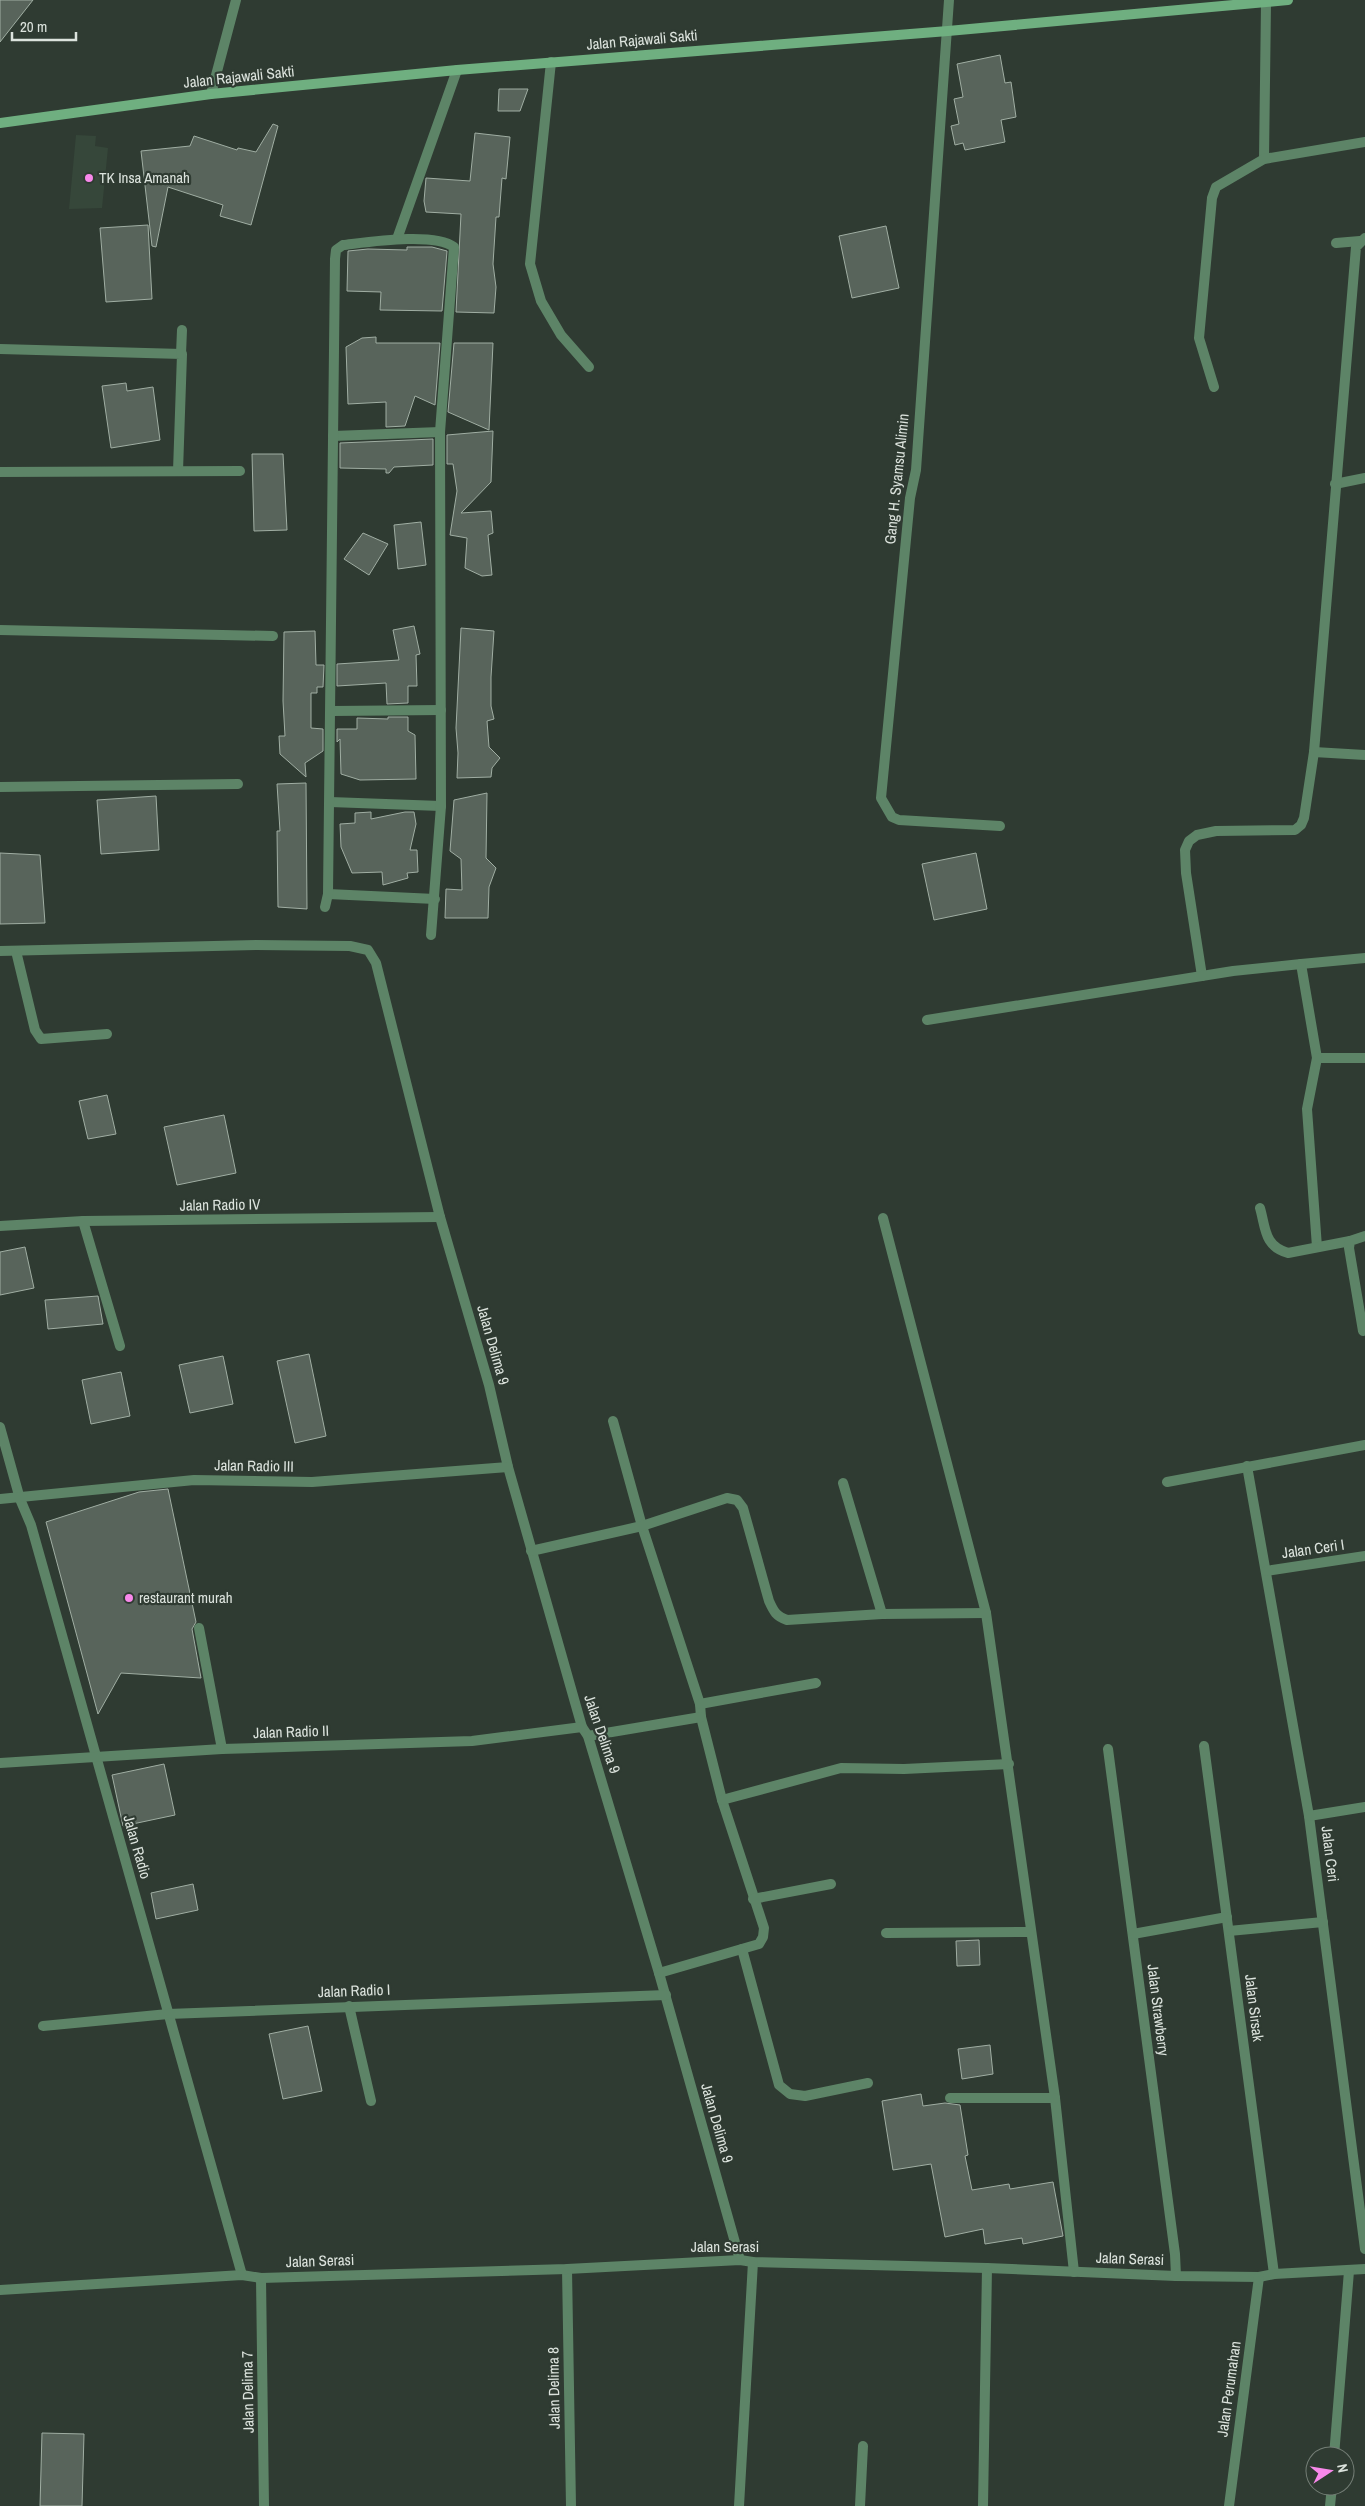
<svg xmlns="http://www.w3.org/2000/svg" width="1365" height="2506" font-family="'Archivo Narrow',sans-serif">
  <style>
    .built { fill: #36473a }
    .building { fill: #58645b; stroke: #a0aea3 }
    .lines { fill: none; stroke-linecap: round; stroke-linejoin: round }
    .street { stroke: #5d8467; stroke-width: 10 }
    .secondary { stroke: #6faf80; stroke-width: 10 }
    .poi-dot { fill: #f888ea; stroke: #2f3b32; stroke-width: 2 }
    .labels { text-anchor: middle; stroke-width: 4.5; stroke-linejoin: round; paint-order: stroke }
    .street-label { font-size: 15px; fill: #dce3dd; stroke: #2f3b32 }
    .poi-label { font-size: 15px; fill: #dce3dd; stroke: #2f3b32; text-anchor: start }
  </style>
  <rect width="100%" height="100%" fill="#2f3b32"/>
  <polygon class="built" points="76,135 96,136 95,146 108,148 102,208 69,209"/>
  <g class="building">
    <polygon points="0,0 33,0 0,42"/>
    <polygon points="1000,55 1005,83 1011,82 1016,117 1001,120 1005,142 965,150 963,143 955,145 951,126 959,124 954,99 963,97 957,64"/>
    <polygon points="499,89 528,89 520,111 498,111"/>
    <polygon points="273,124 278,126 251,225 220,216 223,205 168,187 156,247 152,246 141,151 190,146 194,136 237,150 238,148 256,152"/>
    <polygon points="475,133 510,137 506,179 502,178 499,217 496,217 493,264 496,287 494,313 456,312 461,214 426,212 424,201 426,178 470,181"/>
    <polygon points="148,225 152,299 106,302 100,228"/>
    <polygon points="886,226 899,288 852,298 839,236"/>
    <polygon points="407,247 432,247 447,251 442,311 380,310 381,292 347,291 348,251 368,249 407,250"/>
    <polygon points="376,337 376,343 440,343 435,405 415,396 405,426 386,427 386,402 348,404 346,347 362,338"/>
    <polygon points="454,343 493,343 489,430 448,412"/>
    <polygon points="126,383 127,391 153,387 160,440 111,448 102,386"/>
    <polygon points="493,431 491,482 461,513 491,511 493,533 488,535 492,575 482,576 465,568 467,538 450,535 457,491 453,464 447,464 447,435"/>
    <polygon points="433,439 433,465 394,467 389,473 386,473 386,469 340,468 340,443"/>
    <polygon points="252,454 283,454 287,530 254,531"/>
    <polygon points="421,522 426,565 398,569 394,525"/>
    <polygon points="363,533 388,544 369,575 344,559"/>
    <polygon points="414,626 420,654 416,655 417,686 408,686 408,703 387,704 386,683 337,686 337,664 399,660 393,630"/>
    <polygon points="461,628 494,631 491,677 491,706 494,719 487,721 489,747 500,758 492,768 491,777 457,778 458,753 456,728"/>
    <polygon points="315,631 316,665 324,665 323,687 317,687 317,693 311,693 311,728 323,729 323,751 305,763 306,777 280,754 279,736 285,736 283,701 284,632"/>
    <polygon points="388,717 408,717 408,731 415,735 416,779 360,780 341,774 340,739 337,742 337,729 357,729 357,718 388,719"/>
    <polygon points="306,783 307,909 278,907 277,831 280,831 277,784"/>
    <polygon points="487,793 486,858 496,868 489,887 488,918 445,918 446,889 462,890 461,859 450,851 454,800"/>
    <polygon points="156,796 159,850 101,854 97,800"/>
    <polygon points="371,812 371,819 405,812 414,812 416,824 410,850 417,850 418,872 407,873 408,878 383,885 382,872 352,873 341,847 340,824 355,823 355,813"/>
    <polygon points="0,853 40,855 45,923 0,924"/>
    <polygon points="976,853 987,909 934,920 922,864"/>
    <polygon points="107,1095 116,1134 88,1139 79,1101"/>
    <polygon points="224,1115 236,1173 177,1185 164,1127"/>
    <polygon points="25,1247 34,1288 0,1295 0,1252"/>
    <polygon points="98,1296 103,1324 48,1329 45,1300"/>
    <polygon points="309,1354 326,1436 295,1443 277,1361"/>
    <polygon points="223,1356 233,1404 190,1413 179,1365"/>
    <polygon points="121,1372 130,1416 91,1424 82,1380"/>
    <polygon points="168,1489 196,1622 192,1629 201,1678 121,1673 98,1714 46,1522 139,1492"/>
    <polygon points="164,1764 175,1815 123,1826 112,1775"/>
    <polygon points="193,1884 198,1910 156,1919 151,1893"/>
    <polygon points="979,1940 980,1965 957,1966 956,1941"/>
    <polygon points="308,2026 322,2091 283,2099 269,2034"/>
    <polygon points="990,2045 993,2074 962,2079 958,2049"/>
    <polygon points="921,2094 923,2106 945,2103 960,2105 968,2155 965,2156 972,2190 1009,2184 1010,2189 1053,2182 1063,2236 1023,2244 1022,2238 985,2244 983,2229 945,2237 931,2164 893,2170 882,2101"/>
    <polygon points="42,2433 84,2434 82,2506 40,2506"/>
  </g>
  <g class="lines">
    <g class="street">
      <polyline points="949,0 916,470 910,498 881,798 892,817 899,820 1000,826"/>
      <polyline points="551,62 530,264 541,301 561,335 589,367"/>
      <polyline points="211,94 236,0"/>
      <polyline points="1264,159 1266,3"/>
      <polyline points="397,239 457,70"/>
      <polyline points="1336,243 1360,241"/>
      <polyline points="0,349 182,354 178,471"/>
      <polyline points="181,354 182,330"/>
      <polyline points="1214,387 1199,338 1212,198 1216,187 1264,159 1365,142"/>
      <polyline points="333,436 440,432"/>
      <polyline points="0,472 240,471"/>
      <polyline points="1335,484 1365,478"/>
      <polyline points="0,630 273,636"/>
      <polyline points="332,711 441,710"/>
      <polyline points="1314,752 1365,755"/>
      <polyline points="0,787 238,784"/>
      <polyline points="330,802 441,806"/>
      <polyline points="328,894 435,899"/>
      <path d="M325 907 328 894 335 259 336 250 343 245C369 242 434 232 454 247L440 432 441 806 431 935"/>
      <polyline points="0,951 256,945 350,946 368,950 376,963 440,1217 489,1385 508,1467 582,1727 588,1736 659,1973 740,2260"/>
      <polyline points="16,951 35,1030 41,1039 107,1034"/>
      <polyline points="1365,958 1301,964 1317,1058 1365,1058"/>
      <polyline points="1202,976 1186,873 1185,850 1189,841 1197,835 1216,831 1295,830 1301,825 1304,818 1314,752 1356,247 1365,238"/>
      <polyline points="927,1020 1233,971 1301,964"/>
      <polyline points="1317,1058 1307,1109 1317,1247"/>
      <path d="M1260 1208C1266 1229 1264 1246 1288 1253L1350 1241"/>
      <polyline points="883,1218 986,1613 1055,2098 1074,2272"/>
      <polyline points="83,1221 120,1346"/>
      <polyline points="0,1226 83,1221 440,1217"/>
      <polyline points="1363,1331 1349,1248 1350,1241 1365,1236"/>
      <polyline points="613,1421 642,1526 700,1704 701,1717 722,1800 764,1928 763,1937 759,1944 659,1973"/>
      <polyline points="0,1427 20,1499 31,1525 242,2275"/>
      <polyline points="1247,1466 1309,1816 1365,2249"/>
      <polyline points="1167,1482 1365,1445"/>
      <polyline points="843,1483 882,1614"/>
      <polyline points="0,1499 194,1480 312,1482 508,1467"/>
      <path d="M531 1551 642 1526 727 1498 737 1500 743 1508 769 1601C774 1612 776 1616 787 1620L882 1614 986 1613"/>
      <polyline points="1266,1571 1365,1556"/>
      <polyline points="199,1628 222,1749"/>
      <polyline points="700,1704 816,1683"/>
      <polyline points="588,1736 701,1717"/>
      <polyline points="1204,1746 1274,2274"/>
      <polyline points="1108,1749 1175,2254 1176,2276"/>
      <polyline points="0,1763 222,1749 472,1741 582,1727"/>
      <polyline points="722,1800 841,1768 904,1769 1009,1764"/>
      <polyline points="1309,1816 1365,1807"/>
      <polyline points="753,1899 831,1884"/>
      <polyline points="1229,1931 1323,1922"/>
      <polyline points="886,1933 1030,1932"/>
      <polyline points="1133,1934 1227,1917"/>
      <polyline points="742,1949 779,2085 790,2094 805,2096 868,2083"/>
      <polyline points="349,2006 371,2101"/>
      <polyline points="43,2026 168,2014 666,1995"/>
      <polyline points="950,2098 1055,2098"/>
      <polyline points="567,2269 571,2506"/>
      <polyline points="261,2278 264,2506"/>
      <polyline points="0,2290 242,2275 261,2278 567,2269 740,2260 753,2262 987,2268 1176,2276 1259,2277 1274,2274 1365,2269"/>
      <polyline points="1334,2456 1349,2271"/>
      <polyline points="739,2506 753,2262"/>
      <polyline points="860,2506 863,2446"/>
      <polyline points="983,2506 987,2268"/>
      <polyline points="1229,2506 1259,2277"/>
      <polyline points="1330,2506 1332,2486"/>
    </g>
    <polyline class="secondary" points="0,123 211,94 457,70 948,31 1288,0"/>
  </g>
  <g class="poi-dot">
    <circle cx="89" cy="178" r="5"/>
    <circle cx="129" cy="1598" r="5"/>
  </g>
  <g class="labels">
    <g class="street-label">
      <text transform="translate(642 40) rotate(-5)" y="5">Jalan Rajawali Sakti</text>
      <text transform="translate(239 77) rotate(-6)" y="5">Jalan Rajawali Sakti</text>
      <text transform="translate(897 479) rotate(-84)" y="5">Gang H. Syamsu Alimin</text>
      <text transform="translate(220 1205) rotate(-1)" y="5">Jalan Radio IV</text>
      <text transform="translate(493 1345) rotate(74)" y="5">Jalan Delima 9</text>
      <text transform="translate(254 1466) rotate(1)" y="5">Jalan Radio III</text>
      <text transform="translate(1313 1549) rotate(-8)" y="5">Jalan Ceri I</text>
      <text transform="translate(291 1732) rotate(-2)" y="5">Jalan Radio II</text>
      <text transform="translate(602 1734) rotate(71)" y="5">Jalan Delima 9</text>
      <text transform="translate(137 1847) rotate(74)" y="5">Jalan Radio</text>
      <text transform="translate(1330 1854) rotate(83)" y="5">Jalan Ceri</text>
      <text transform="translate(354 1991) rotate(-2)" y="5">Jalan Radio I</text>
      <text transform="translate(1254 2008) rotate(83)" y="5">Jalan Sirsak</text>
      <text transform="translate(1158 2010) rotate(83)" y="5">Jalan Strawberry</text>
      <text transform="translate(717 2123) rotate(74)" y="5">Jalan Delima 9</text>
      <text x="725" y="2252">Jalan Serasi</text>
      <text transform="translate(1130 2259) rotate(2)" y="5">Jalan Serasi</text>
      <text transform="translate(320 2261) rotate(-2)" y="5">Jalan Serasi</text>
      <text transform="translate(554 2388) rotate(-91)" y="5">Jalan Delima 8</text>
      <text transform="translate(1229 2389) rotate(-82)" y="5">Jalan Perumahan</text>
      <text transform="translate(248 2392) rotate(-91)" y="5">Jalan Delima 7</text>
    </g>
    <g class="poi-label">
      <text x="99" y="183">TK Insa Amanah</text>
      <text x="139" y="1603">restaurant murah</text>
    </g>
  </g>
  <g transform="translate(1330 2471) rotate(78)"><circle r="24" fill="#2f3b32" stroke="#747e76"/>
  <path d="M0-4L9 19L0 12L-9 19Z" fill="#f888ea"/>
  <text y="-8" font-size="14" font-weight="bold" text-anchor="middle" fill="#dce3dd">N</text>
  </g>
  <path d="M12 32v8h64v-8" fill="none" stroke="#dce3dd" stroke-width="2.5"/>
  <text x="20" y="32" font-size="15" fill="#dce3dd" stroke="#2f3b32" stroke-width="4" paint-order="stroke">20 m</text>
</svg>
